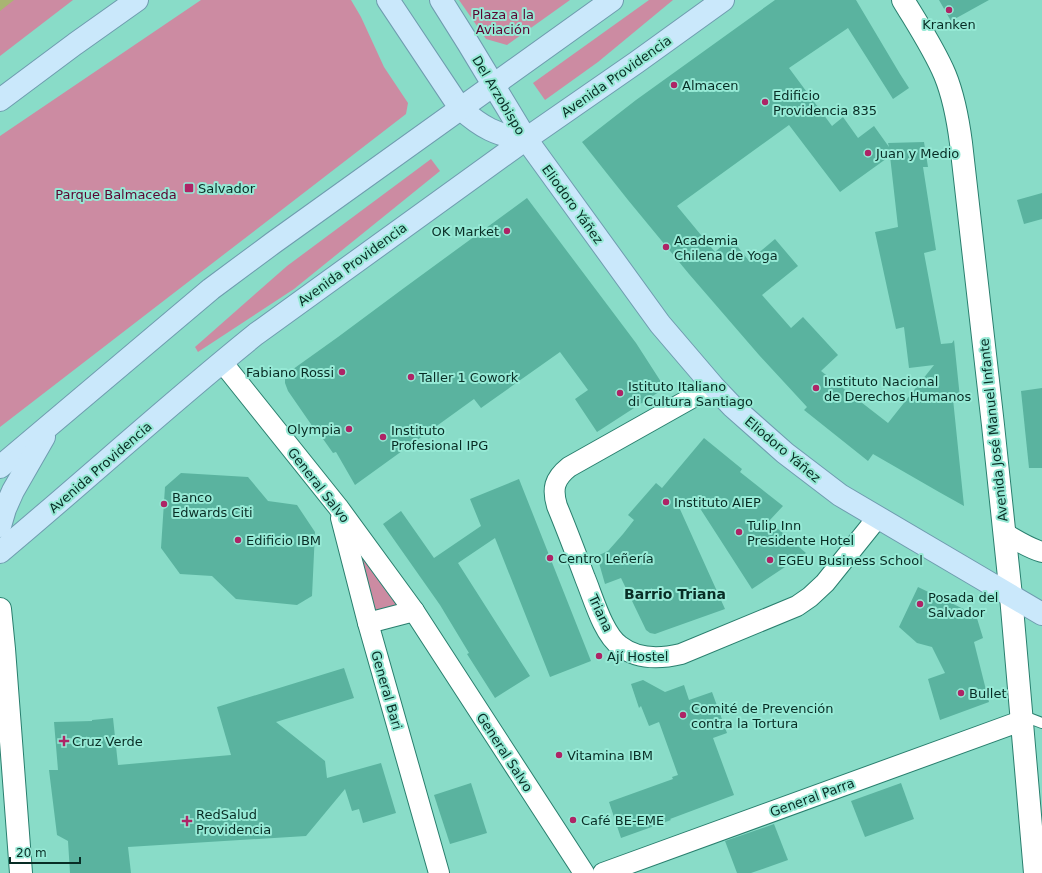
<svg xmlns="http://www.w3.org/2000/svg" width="1042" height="873" font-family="'DejaVu Sans',sans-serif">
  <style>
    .green { fill: #cc8ba2 }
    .water { fill: #a9b572 }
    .building { fill: #5ab39f; fill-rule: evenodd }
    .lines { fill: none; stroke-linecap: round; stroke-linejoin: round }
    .lane-casing { stroke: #297f6e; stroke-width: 12 }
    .street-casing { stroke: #297f6e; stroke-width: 22 }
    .secondary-casing { stroke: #297f6e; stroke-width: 24 }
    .primary-casing { stroke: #6f9caf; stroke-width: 24 }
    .lane { stroke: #fff; stroke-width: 10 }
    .street { stroke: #fff; stroke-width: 20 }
    .secondary { stroke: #fff; stroke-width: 22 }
    .primary { stroke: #cae8fb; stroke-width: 22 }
    .poi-dot { fill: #ae2466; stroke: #96e9d5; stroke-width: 1.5 }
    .labels { text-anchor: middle; stroke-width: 4; stroke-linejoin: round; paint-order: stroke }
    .park-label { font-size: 13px; fill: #5b0531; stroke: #96e9d5 }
    .poi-label { font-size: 13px; fill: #082d25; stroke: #96e9d5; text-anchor: start }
    .street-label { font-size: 13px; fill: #082d25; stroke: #96e9d5 }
    .neighbourhood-label { font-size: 14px; font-weight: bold; fill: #082d25; stroke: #96e9d5 }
  </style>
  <rect width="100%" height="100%" fill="#89dcc8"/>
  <g class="green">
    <polygon points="0,0 73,0 0,56"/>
    <polygon points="201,0 351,0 361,17 384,67 408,103 406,114 0,427 0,136"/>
    <polygon points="459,0 570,0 507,45 486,39"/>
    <polygon points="649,0 673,0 598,62 545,100 533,83"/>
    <polygon points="431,159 440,171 294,289 198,352 195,347 287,266"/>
    <polygon points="346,522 411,610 370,620"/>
  </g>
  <polygon class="water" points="0,0 14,0 0,11"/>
  <g class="building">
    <path d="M775 0H856L900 74 909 88 893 99 848 28 789 68 832 126 843 117 858 138 874 126 889 147 888 143 924 142 928 167H923L936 250 924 253 941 344 952 343 954 340 960 398 953 399 964 506 939 492 873 454 868 461 804 410 807 407 759 355 689 274 628 200 582 142 636 100ZM789 125 840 192 890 156 898 227 875 232 896 329 904 327 909 368 934 365 888 423 821 371 838 355 803 317 791 328 762 295 798 266 775 239 749 261 731 238 715 252 677 206Z"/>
    <polygon points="939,0 989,0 951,21"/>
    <polygon points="1042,193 1042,219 1024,224 1017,200"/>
    <polygon points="527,198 636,343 665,388 597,432 575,399 588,390 560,352 481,408 474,399 355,485 336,452 333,453 316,429 315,430 288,391 285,383 285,379 287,375 289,372 338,337 404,288"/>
    <polygon points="1042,388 1042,468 1029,468 1021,391"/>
    <polygon points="704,438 742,469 740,472 783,506 769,521 806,553 752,589 694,499 679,507 725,609 666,630 655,634 650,633 646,630 621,578 605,584 597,556 608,551 623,534 634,520 628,515 656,483 662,488"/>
    <polygon points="181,473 248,477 268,501 297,505 315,532 312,596 297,605 236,599 212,576 180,574 161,548 165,487"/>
    <polygon points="519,479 591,661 550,677 495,538 458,563 530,676 495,698 467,654 469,653 440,605 383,524 401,511 434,558 481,526 470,499"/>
    <polygon points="918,587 976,615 983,638 974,642 989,702 940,720 928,679 945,673 932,647 917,643 899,627"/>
    <polygon points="344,668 354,698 276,722 325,761 327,778 381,763 396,813 363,823 359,809 352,811 345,789 306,836 128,847 131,873 70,873 68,841 57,835 49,770 58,770 54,722 92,721 92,720 113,718 118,765 231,755 217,707"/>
    <polygon points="643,680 665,692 684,685 689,700 712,692 727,733 713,738 734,795 670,819 671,820 621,838 609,802 673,779 672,777 678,775 659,722 649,726 641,706 639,708 631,684"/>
    <polygon points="471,783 487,833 450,844 434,795"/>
    <polygon points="901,783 914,819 865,837 851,801"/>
    <polygon points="774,824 788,860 751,873 737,873 725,841"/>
  </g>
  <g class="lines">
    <g class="lane-casing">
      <polyline id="lane" points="1021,715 1042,723"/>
    </g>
    <g class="street-casing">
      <g id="street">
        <polyline points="222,362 338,507 414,611 584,873"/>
        <path d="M713 386 569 467C554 479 552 489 557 506 567 530 576 554 585 578 593 597 603 634 620 646 638 660 660 659 681 654L797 606 810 597 825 583 878 517"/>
        <polyline points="341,518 368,623 439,873"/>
        <path d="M1004 533C1016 540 1028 548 1042 552"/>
        <polyline points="368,623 414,611"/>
        <polyline points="603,873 1021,721"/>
      </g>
    </g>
    <g class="secondary-casing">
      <g id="secondary">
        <path d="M903 0C918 25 934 49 945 75 954 97 958 120 961 143L993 425 1011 596 1035 873"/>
        <polyline points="0,609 4,649 21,873"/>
      </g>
    </g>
    <g class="primary-casing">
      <g id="primary">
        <path d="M388 0 460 108C481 127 497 136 526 139"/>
        <polyline points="441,0 468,43 526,139 660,324 713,386 732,406 785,453 840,495 1042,614"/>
        <polyline points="0,100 75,44 137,0"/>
        <polyline points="0,467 211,289 273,243 612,0"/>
        <polyline points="0,526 5,509 13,491 44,437"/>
        <path d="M0 552C86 480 169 404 256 334L526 139 637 62 723 0"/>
      </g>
    </g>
    <use href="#lane" class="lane"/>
    <use href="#street" class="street"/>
    <use href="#secondary" class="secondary"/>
    <use href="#primary" class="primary"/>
  </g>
  <g class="poi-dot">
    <circle cx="949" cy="10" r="4"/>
    <circle cx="674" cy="85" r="4"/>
    <circle cx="765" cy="102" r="4"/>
    <circle cx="868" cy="153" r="4"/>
    <rect x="184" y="183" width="10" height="10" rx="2"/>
    <circle cx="507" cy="231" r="4"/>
    <circle cx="666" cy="247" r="4"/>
    <circle cx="342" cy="372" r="4"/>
    <circle cx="411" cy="377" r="4"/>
    <circle cx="816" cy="388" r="4"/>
    <circle cx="620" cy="393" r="4"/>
    <circle cx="349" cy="429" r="4"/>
    <circle cx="383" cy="437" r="4"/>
    <circle cx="666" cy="502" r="4"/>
    <circle cx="164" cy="504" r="4"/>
    <circle cx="739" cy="532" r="4"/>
    <circle cx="238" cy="540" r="4"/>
    <circle cx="550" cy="558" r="4"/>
    <circle cx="770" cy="560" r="4"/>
    <circle cx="920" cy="604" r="4"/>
    <circle cx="599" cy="656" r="4"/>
    <circle cx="961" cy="693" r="4"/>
    <circle cx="683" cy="715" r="4"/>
    <path d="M62 735h4v4h4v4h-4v4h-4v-4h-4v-4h4z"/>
    <circle cx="559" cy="755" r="4"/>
    <circle cx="573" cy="820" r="4"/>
    <path d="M185 815h4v4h4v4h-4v4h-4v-4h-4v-4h4z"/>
  </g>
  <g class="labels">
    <g class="park-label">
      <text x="503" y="19">Plaza a la<tspan x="503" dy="15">Aviación</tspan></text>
      <text x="116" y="199">Parque Balmaceda</text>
    </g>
    <g class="poi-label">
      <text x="949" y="29" text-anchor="middle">Kranken</text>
      <text x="682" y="90">Almacen</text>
      <text x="773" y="100">Edificio<tspan x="773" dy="15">Providencia 835</tspan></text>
      <text x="876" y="158">Juan y Medio</text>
      <text x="198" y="193">Salvador</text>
      <text x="499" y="236" text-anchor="end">OK Market</text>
      <text x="674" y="245">Academia<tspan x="674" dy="15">Chilena de Yoga</tspan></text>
      <text x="334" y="377" text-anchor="end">Fabiano Rossi</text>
      <text x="419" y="382">Taller 1 Cowork</text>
      <text x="824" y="386">Instituto Nacional<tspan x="824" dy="15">de Derechos Humanos</tspan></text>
      <text x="628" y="391">Istituto Italiano<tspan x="628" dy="15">di Cultura Santiago</tspan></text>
      <text x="341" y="434" text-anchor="end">Olympia</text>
      <text x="391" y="435">Instituto<tspan x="391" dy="15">Profesional IPG</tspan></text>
      <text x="172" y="502">Banco<tspan x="172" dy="15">Edwards Citi</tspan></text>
      <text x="674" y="507">Instituto AIEP</text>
      <text x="747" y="530">Tulip Inn<tspan x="747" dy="15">Presidente Hotel</tspan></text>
      <text x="246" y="545">Edificio IBM</text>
      <text x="558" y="563">Centro Leñería</text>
      <text x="778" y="565">EGEU Business School</text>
      <text x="928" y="602">Posada del<tspan x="928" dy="15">Salvador</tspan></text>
      <text x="607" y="661">Ají Hostel</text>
      <text x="969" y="698">Bullet</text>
      <text x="691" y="713">Comité de Prevención<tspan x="691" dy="15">contra la Tortura</tspan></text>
      <text x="72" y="746">Cruz Verde</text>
      <text x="567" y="760">Vitamina IBM</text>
      <text x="196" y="819">RedSalud<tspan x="196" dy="15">Providencia</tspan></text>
      <text x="581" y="825">Café BE-EME</text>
    </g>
    <g class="street-label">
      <text transform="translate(616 76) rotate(-35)" y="5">Avenida Providencia</text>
      <text transform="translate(499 95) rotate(59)" y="5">Del Arzobispo</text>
      <text transform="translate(573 204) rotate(54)" y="5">Eliodoro Yáñez</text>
      <text transform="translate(352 264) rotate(-36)" y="5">Avenida Providencia</text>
      <text transform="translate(993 430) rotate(-96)" y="5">Avenida José Manuel Infante</text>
      <text transform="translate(783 449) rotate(40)" y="5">Eliodoro Yáñez</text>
      <text transform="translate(100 467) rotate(-41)" y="5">Avenida Providencia</text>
      <text transform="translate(319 485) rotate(52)" y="5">General Salvo</text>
      <text transform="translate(601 613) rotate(65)" y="5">Triana</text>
      <text transform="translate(387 690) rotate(74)" y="5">General Bari</text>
      <text transform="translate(505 752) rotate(57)" y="5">General Salvo</text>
      <text transform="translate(812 797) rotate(-20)" y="5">General Parra</text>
    </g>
    <g class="neighbourhood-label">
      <text x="675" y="599">Barrio Triana</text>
    </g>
  </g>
  <path d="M10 857v6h70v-6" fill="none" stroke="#082d25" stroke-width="2"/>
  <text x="16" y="857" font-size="12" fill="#082d25" stroke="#96e9d5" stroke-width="3" paint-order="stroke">20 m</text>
</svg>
